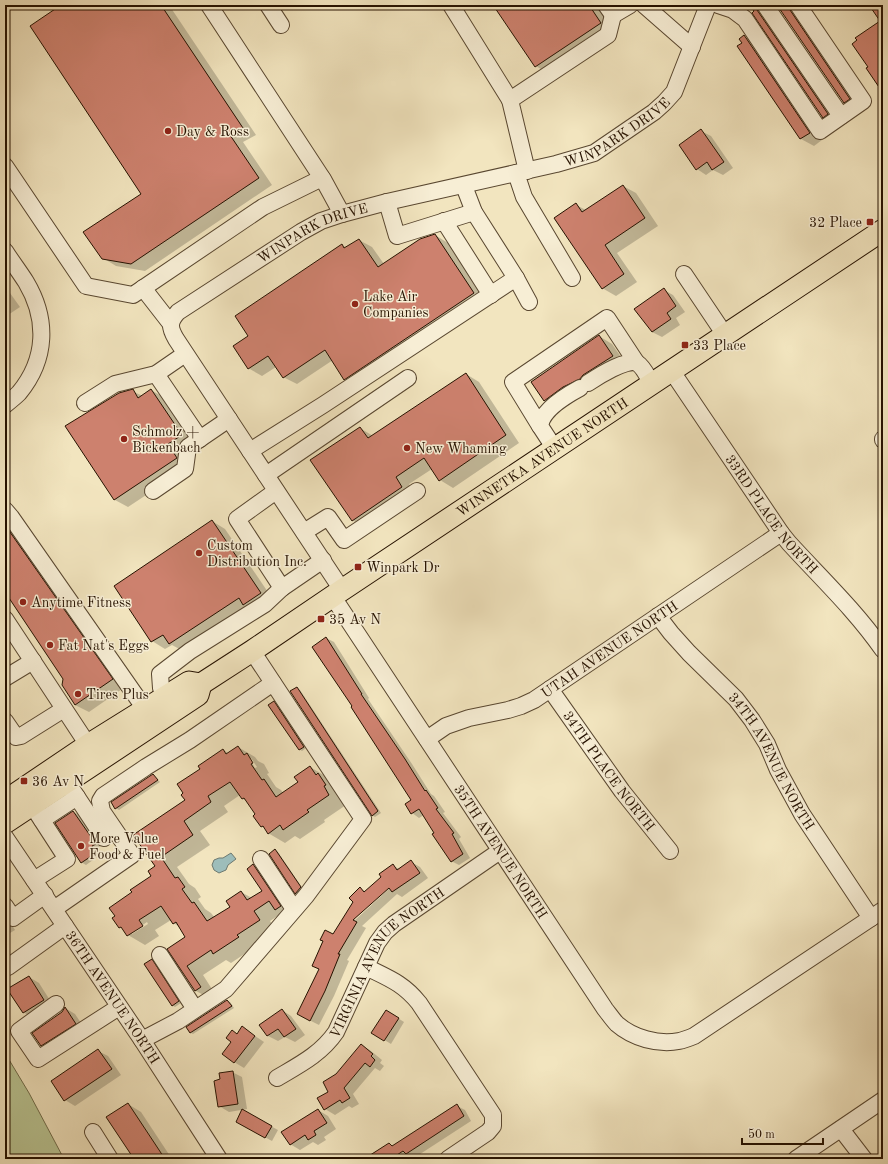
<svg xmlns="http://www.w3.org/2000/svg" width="888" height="1164" font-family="'Old Standard TT',serif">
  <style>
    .green { fill: #b9c593; stroke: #706c4a }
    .water { fill: #9dbdba; stroke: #6d7970 }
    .shadow { fill: #0003; fill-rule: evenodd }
    .building { fill: #cd816e; stroke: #261200 }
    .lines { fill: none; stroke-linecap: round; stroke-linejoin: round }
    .minor-casing { stroke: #594730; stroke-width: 18 }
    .major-casing { stroke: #261200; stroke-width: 23 }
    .minor { stroke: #f7eed5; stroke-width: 16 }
    .major { stroke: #f2e5bf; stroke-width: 21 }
    .rail { stroke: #261200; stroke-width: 3; stroke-dasharray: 7 7; stroke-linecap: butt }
    .poi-dot { fill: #8f2418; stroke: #f7eed5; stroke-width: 1.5 }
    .labels { text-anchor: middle; stroke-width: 3; stroke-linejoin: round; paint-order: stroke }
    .street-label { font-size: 14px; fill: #261200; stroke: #f7eed5 }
    .poi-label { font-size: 14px; fill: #261200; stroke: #f7eed5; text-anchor: start }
  </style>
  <rect width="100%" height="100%" fill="#f2e5bf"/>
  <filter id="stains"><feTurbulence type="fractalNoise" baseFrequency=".005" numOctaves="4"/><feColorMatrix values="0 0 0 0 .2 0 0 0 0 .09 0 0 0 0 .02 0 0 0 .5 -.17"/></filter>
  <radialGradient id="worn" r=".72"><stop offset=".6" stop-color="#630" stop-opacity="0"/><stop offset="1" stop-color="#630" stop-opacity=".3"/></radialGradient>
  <polygon class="green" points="5,1053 29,1093 64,1159 5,1159"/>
  <polygon class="water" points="231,853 236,859 228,865 226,870 219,873 214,870 212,865 214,860 219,858 223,858"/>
  <g class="shadow">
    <polygon points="63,5 169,5 256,135 243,142 272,185 145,271 116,266 103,258 142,194"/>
    <polygon points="494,5 597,5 614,31 549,74 536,66"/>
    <polygon points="778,5 800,5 862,106 858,110 844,102"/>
    <polygon points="756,6 769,13 839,119 828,113 828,115 840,122 836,125 823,117 753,13"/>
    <polygon points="744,36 758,44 822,140 814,146 801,139 744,43"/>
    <polygon points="701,131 711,136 733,168 723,175 713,170 706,175 697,169"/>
    <polygon points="623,186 636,193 658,226 617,253 637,282 616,296 602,288 576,205 586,210"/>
    <polygon points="435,235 448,243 487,301 358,386 345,379 333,360 297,384 283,377 276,367 262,376 248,368 250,337 342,245 347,248 359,240 372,247 384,264"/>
    <polygon points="5,286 20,307 5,317"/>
    <polygon points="664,290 673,295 685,312 676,318 680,325 662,337 652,332"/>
    <polygon points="599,336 612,344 626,364 558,408 545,400 532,382"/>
    <polygon points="466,374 479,382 519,443 453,488 440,480 432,469 409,484 415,494 365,528 352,520 360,428 373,436"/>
    <polygon points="151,390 165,398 194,442 190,466 128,507 115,500 66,426 132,391 143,396"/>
    <polygon points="5,519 125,687 89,712 75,705 64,679 5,591"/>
    <polygon points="212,521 225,529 274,601 183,651 172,645 165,649 152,641 115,586"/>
    <polygon points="326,638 334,642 369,698 368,699 412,764 431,794 434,796 445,812 443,813 461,837 459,839 470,858 459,865 451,861 436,833 424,815 419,818 412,813 413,800 354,707"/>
    <polygon points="297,688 300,690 381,813 375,817 372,815"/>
    <polygon points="274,702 277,704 306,748 302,751 299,749"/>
    <path d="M238 747 255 757 258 761 264 764 269 773 267 774 276 787 281 790 284 794 300 783 310 767 327 777 346 805 324 820 325 822 300 839 295 836 285 843 268 833 266 829 261 826 256 814 247 801 243 799 240 795 224 806 228 812 200 831 210 845 177 867 189 884 195 888 201 897 198 899 205 909 211 913 215 918 231 907 241 892 252 898 263 891 253 866 270 875 297 916 282 913 270 921 276 930 255 947 231 963 226 960 203 975 217 997 213 1000 196 991 169 950 187 938 180 927 173 923 171 920 155 930 159 936 145 945 128 935 125 930 120 927 133 893 153 876 186 800 201 769 224 750 228 753ZM249 758H251L257 767 255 768ZM147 922 148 924 132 934V932Z"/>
    <polygon points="153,775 160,782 119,810 116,808"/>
    <polygon points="73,812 78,814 100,846 96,849 100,855 86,865 81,862"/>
    <polygon points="275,850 278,852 303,889 299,895 296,893 270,854"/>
    <path d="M411 862 420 867 428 878 402 897 397 894 362 926 366 928 347 960 349 961 334 996 319 1025 307 1019 320 970 314 966 354 901 361 889 366 892 393 866 400 869ZM392 884 393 885 354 921 356 916Z"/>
    <polygon points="5,914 15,930 5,936 5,925 8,929 9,928 5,921"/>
    <polygon points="152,961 155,962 181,1003 175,1007 172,1005"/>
    <polygon points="29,977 39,983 53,1005 33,1018 23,1012"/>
    <polygon points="227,1001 230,1002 234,1008 193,1034 191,1033"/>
    <polygon points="65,1008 75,1014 85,1029 51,1051 41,1045"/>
    <polygon points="282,1010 291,1016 305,1035 295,1042 285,1037 278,1041 268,1036 260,1025"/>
    <polygon points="393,1015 404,1022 391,1044 373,1033"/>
    <polygon points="243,1028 264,1042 244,1068 234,1062 238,1034"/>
    <polygon points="362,1045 371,1051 382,1060 380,1063 384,1066 380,1071 375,1068 353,1094 359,1104 352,1108 349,1106 335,1115 325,1109 336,1075"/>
    <polygon points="98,1051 108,1056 121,1075 75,1106 65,1100"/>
    <polygon points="232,1072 242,1077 247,1109 229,1112 219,1106 221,1080"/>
    <polygon points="128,1104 141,1112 172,1159 135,1159"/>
    <polygon points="457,1106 465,1110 471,1121 414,1158 410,1156 406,1159 373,1159 389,1144 393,1146"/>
    <polygon points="318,1110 328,1116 336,1129 324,1137 326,1140 318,1145 313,1142 300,1150 290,1144"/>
    <polygon points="243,1111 278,1130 272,1141 237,1122"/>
  </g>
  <g class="building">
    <polygon points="61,5 161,5 243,128 230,135 259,178 131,264 102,259 83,232 141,194 30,26"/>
    <polygon points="493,5 589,5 601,23 535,67"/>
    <polygon points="750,5 756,5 757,10 828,114 823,118 752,13 754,11"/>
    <polygon points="777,5 789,5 790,10 850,99 844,103"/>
    <polygon points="869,5 883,5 883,93 866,68 868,67 852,44 857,40 855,38 880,21"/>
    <polygon points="744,35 810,133 800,139 737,46 742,43 739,39"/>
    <polygon points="701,129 724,162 712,170 707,162 696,170 679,145"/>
    <polygon points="623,185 645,218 605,245 624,274 602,289 554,218 576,203 582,212"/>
    <polygon points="435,234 474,293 344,380 325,350 283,378 268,356 248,369 233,346 248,336 235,316 342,244 344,248 359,239 378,267 420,239"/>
    <polygon points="664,288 676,306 667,313 671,319 652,332 634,309"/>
    <polygon points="599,335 613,356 583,375 580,379 563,387 544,401 531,382"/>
    <polygon points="466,373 506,435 439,481 424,458 396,477 402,487 352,521 310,460 360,427 368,438"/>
    <polygon points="133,389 138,398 151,389 182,435 168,444 177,458 114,500 65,426 119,393"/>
    <polygon points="212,520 261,593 243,605 239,598 169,644 163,635 151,642 114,586"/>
    <polygon points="5,525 113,679 75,705 62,685 63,679 5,592"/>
    <polygon points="326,637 362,694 361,694 405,759 425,791 426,790 438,808 436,809 454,833 452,834 463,854 451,862 432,834 434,833 419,809 411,814 405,804 411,800 351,707 352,706 312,647"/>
    <polygon points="297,687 378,811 372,816 290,691"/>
    <polygon points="274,701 304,747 299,750 268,705"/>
    <polygon points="238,746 244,755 247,753 253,763 251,764 262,780 264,779 276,797 298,782 294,777 310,766 316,775 318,773 326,785 324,786 329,795 307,810 309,812 283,830 280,825 268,834 263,826 261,827 253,816 255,814 244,798 242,799 230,782 208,796 211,802 184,821 193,835 161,857 175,878 178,877 185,887 182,889 192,903 194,902 207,921 230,907 226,901 241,891 247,900 262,891 247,869 253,864 281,906 275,910 269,901 254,911 260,920 237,935 239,937 213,954 211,950 187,966 201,987 195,991 167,949 185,937 176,922 173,924 161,906 139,920 143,926 127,936 121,927 119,928 112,918 115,916 109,908 132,892 130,890 151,876 148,871 155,866 133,835 185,800 181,795 183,793 177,784 200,769 198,766 223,749 226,754"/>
    <polygon points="153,774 158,780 115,809 111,802"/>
    <polygon points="73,811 96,844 92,846 96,853 81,863 55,823"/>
    <polygon points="275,849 301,887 295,894 269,854"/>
    <polygon points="411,860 420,873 392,892 389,888 353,920 357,922 338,954 340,954 325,991 310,1021 297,1014 319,969 312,966 323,941 320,940 325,930 333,934 353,902 349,898 360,887 364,892 381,877 379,874 393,864 397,870"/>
    <polygon points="152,959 179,1001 172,1006 144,964"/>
    <polygon points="29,976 44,1000 23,1013 7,989"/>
    <polygon points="227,1000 232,1006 190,1033 186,1027"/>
    <polygon points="65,1007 76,1024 41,1046 32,1033 62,1012"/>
    <polygon points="282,1009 296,1029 284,1037 278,1029 267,1036 259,1025"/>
    <polygon points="386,1010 399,1018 384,1041 371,1033"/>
    <polygon points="242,1026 255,1036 234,1063 222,1054 231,1042 226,1038 232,1030 237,1034"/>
    <polygon points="361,1044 373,1054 371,1056 375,1060 370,1067 365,1063 344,1088 350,1098 342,1103 340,1100 324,1110 317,1098 328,1092 323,1082 336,1074"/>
    <polygon points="98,1049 112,1069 64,1101 51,1081"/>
    <polygon points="233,1071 238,1104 218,1107 214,1081 220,1079 219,1073"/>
    <polygon points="128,1103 165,1159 134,1159 106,1117"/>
    <polygon points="457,1104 464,1116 406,1154 403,1151 391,1159 364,1159 389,1143 392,1146"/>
    <polygon points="242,1109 272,1126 265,1138 236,1122"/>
    <polygon points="318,1109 327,1123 314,1131 316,1135 308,1140 305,1135 290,1145 281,1132"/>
  </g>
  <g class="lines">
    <g class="minor-casing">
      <g id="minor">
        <polyline points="209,5 324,181 342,214"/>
        <polyline points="268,5 281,25"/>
        <polyline points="451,5 510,100"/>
        <polyline points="606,5 613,15 630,5"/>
        <polyline points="644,5 692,47"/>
        <polyline points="718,5 733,10 745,19 820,131 863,101 798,5"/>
        <polyline points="765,5 841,116"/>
        <polyline points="5,166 86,286 133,295 263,207 322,178"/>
        <polyline points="527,171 510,100 608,35 613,15"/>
        <polyline points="516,173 524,197 572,278"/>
        <polyline points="464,186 474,212 516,278 529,302"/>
        <polyline points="387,202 397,236 474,212"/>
        <polyline points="444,221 491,295"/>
        <path d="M5 251C12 262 19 271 26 282 48 319 47 359 19 393 15 397 10 401 5 405"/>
        <polyline points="684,274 725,335"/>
        <polyline points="143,288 171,324"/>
        <path id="s1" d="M671 370 781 533 789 543C821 578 856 611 883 650"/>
        <polyline points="156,374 200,439"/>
        <path d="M588 383C597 377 627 358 637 363 644 367 648 378 652 384"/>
        <polyline points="85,403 115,384 156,374 185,354"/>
        <polyline points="540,426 513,382 607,318 636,362"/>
        <polyline points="883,439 883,440"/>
        <path d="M555 449 540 426C542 410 567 395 580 388"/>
        <polyline points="250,451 323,405 516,278"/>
        <polyline points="266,475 408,378"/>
        <polyline points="153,491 185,469 188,447 229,419"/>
        <polyline points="276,491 237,519 282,588 323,560"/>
        <polyline points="5,510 11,517 145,709"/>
        <polyline points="304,532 328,517 344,540 417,491"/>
        <path id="s2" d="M342 590 176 339C169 327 169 322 178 312L301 232 321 221 342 214 387 202 556 164 594 153 654 112 664 103 674 92 708 5"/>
        <path id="s3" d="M333 597 605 1009C609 1014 613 1020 617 1024 633 1038 658 1045 679 1041 684 1040 689 1038 694 1036L883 910"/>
        <path id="s4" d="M658 616 671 633 689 653 736 699 752 720 767 744 778 770 802 814 871 918"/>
        <polyline points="5,619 88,745"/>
        <polyline points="5,678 33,661"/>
        <path id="s5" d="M550 689 622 791 670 851"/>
        <polyline points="166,697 161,688 160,674 190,651 265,604 282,588"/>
        <polyline points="5,721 16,737 21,736 64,709"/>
        <path id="s6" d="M427 739 446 726 469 718 508 710 521 706 534 700 781 533"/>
        <polyline points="67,782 104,838"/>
        <polyline points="32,805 67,859 34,880"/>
        <polyline points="42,820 77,797"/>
        <path id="s7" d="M5 837 142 1040 219 1159"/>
        <polyline points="261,859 294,909"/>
        <polyline points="5,906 13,918 45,895"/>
        <polyline points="54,909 132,855 102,811 100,801 103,796 146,767 190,740 273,683"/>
        <polyline points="160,955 195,1009"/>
        <polyline points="8,967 65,926"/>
        <path d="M366 967C388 978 403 983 419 1003L493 1115V1126L488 1132 448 1159"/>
        <polyline points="56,1004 19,1031 38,1059 119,1007"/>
        <polyline points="142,1040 178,1021 226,989 306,896 363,819 252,651"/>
        <path id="s8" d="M277 1078C299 1065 321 1054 336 1032L377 943 385 932 394 924 500 851"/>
        <polyline points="841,1129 864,1159"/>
        <polyline points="93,1132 110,1159"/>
        <polyline points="796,1159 883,1100"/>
      </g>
    </g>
    <g class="major-casing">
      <g id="major">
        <path id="s9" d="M5 801 88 745 189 682 201 684 252 651 342 590 883 230"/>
        <polyline points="5,823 198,695 201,684"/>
      </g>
    </g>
    <use href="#minor" class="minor"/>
    <use href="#major" class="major"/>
    <polyline class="rail" points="5,9 11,5"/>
  </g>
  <g class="poi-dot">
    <circle cx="168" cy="131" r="4"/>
    <rect x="866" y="218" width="8" height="8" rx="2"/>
    <circle cx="355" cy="304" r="4"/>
    <rect x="681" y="341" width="8" height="8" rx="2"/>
    <circle cx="124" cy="439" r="4"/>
    <circle cx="407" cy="448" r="4"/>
    <circle cx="199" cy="553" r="4"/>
    <rect x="354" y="563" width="8" height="8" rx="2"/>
    <circle cx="23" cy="602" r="4"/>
    <rect x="317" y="615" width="8" height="8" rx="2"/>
    <circle cx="50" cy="645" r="4"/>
    <circle cx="78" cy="694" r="4"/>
    <rect x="20" y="777" width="8" height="8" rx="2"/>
    <circle cx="81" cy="846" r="4"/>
  </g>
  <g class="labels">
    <g class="street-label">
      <text dy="5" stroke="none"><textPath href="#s2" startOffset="812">WINPARK DRIVE</textPath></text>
      <text dy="5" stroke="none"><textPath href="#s2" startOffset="488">WINPARK DRIVE</textPath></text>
      <text dy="5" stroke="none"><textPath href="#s9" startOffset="641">WINNETKA AVENUE NORTH</textPath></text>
      <text dy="5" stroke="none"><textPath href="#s1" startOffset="176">33RD PLACE NORTH</textPath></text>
      <text dy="5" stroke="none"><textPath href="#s6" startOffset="206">UTAH AVENUE NORTH</textPath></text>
      <text dy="5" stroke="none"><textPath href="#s4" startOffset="186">34TH AVENUE NORTH</textPath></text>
      <text dy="5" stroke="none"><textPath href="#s5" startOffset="101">34TH PLACE NORTH</textPath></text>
      <text dy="5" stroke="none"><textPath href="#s3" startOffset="305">35TH AVENUE NORTH</textPath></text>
      <text dy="5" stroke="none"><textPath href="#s8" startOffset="164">VIRGINIA AVENUE NORTH</textPath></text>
      <text dy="5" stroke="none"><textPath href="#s7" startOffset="193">36TH AVENUE NORTH</textPath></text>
    </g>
    <g class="poi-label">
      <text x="176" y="136">Day &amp; Ross</text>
      <text x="862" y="227" text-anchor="end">32 Place</text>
      <text x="363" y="301">Lake Air<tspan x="363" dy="16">Companies</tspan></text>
      <text x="693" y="350">33 Place</text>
      <text x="132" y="436">Schmolz +<tspan x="132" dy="16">Bickenbach</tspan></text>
      <text x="415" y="453">New Whaming</text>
      <text x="207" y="550">Custom<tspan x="207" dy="16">Distribution Inc.</tspan></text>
      <text x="366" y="572">Winpark Dr</text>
      <text x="31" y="607">Anytime Fitness</text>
      <text x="329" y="624">35 Av N</text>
      <text x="58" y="650">Fat Nat's Eggs</text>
      <text x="86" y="699">Tires Plus</text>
      <text x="32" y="786">36 Av N</text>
      <text x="89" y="843">More Value<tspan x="89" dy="16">Food &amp; Fuel</tspan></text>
    </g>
  </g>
  <rect width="888" height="1164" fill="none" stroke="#f2e5bf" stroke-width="20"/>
  <rect x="6" y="6" width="876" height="1152" fill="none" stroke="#261200" stroke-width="2"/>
  <rect x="10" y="10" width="868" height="1144" fill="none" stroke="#261200"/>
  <path d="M742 1138v6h81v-6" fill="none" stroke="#261200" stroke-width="2"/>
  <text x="748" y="1138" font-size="12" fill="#261200" stroke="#f7eed5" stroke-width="3" paint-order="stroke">50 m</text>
  <rect width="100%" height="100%" filter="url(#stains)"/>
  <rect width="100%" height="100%" fill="url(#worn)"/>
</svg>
